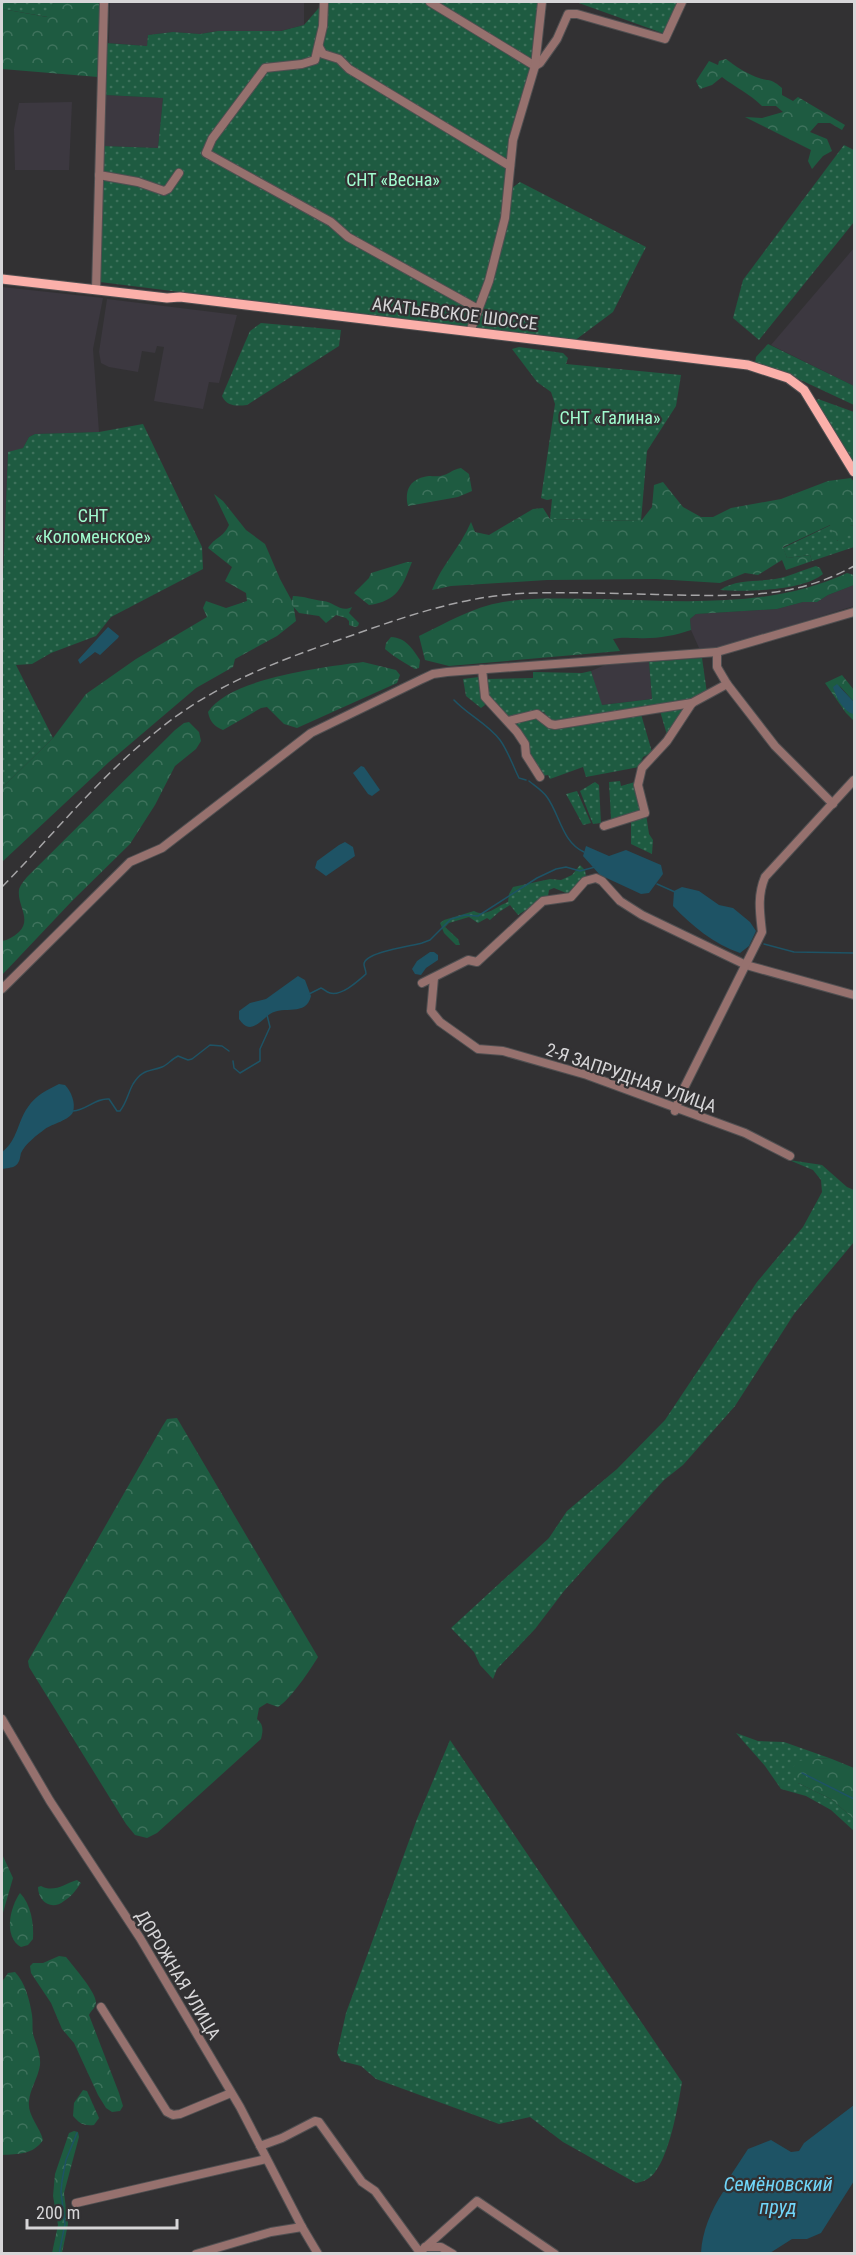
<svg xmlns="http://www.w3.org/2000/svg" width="856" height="2255" font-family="'Roboto Condensed',sans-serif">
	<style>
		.built { fill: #3c3840 }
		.grass { fill: url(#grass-dots) }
		.forest { fill: url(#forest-crowns) }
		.wetland { fill: url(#wetland-marsh) }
		.water { fill: #1e5365 }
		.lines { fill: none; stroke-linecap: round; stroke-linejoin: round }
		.stream { stroke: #1e5365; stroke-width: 1.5 }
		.minor-casing { stroke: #504f51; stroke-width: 10 }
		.major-casing { stroke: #504f51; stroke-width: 11 }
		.minor { stroke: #96716e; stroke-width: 8 }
		.major { stroke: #fbb0aa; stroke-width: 9 }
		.rail { stroke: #a6a5a7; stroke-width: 1.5; stroke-dasharray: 9 4.5; stroke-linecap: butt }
		.labels { text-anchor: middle; stroke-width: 4.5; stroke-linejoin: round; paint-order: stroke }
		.park-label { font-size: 18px; fill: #a0fbce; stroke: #323133 }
		.street-label { font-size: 18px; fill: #d7d6d8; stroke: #323133 }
		.water-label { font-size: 20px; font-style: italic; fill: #70d5f9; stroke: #323133 }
	</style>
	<defs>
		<pattern id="grass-dots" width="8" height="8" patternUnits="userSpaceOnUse" patternTransform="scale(1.5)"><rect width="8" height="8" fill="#1e5b41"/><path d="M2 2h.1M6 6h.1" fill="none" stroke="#3e725c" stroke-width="1.8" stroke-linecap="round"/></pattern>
		<pattern id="forest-crowns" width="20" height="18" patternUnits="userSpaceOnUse" patternTransform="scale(1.5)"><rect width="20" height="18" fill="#1e5b41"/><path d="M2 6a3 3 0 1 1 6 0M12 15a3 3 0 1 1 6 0" fill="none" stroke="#3e725c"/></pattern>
		<pattern id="wetland-marsh" width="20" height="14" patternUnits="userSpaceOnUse" patternTransform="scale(1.5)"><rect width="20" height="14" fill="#1e5b41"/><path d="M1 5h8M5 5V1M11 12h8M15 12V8" fill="none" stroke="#3e725c"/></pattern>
	</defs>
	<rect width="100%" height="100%" fill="#323133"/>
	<g class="built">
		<path d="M110,2H304V25L280,31H218L199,34L173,32L148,35L147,46L109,43Z"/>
		<path d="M105,95L163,98L158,148L103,146Z"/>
		<path d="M72,102L69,170H15L14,129L19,103Z"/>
		<path d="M854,248V386L771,345Z"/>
		<path d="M2,287L103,298L93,349L99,432L35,434L29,437L23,448L8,453L2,601Z"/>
		<path d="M107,299L237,315L219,383L209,382L203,409L154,401L164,347L157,346L155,353L142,351L138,372L109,367L101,363L99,352Z"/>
		<path d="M854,585V606L720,648H699L691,630L690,619L696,614L777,609L803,602H817L828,595Z"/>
		<path d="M624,662H649L652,699L601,705L591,671L605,665Z"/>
	</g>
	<g class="grass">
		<path d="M2,2H54L48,17L2,9Z"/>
		<path d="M324,2H542L535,66L513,140L508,191L520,182L646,247L613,312L574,341L100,282L103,146L158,148L163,98L105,95L106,43L147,46L148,35L173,32L200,34L218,31H281L304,25Z"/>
		<path d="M576,2H681L665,34Z"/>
		<path d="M844,145L854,150V222L759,340L733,318L743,280Z"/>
		<path d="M261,323L341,330L339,346L247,405C237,406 227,407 222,396L250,331Z"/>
		<path d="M768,344L854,386V405L792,376L755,363L756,357Z"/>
		<path d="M519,347L563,353L568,358L566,364L681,375L676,406L647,451L641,521L550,519L552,499L547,500L541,498L555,404L551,392L537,382L512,349Z"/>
		<path d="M818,399L854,412V465L816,401Z"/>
		<path d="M143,424L202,547L203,569L111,617L96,636L51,653L32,664L16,665L53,738L2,788V601L8,452L23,448L29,437L35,434L99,432Z"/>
		<path d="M831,525L837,541L850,526L854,525V547L812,561L810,555L787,558L783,548Z"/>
		<path d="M816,566L820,568L823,574C803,591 745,592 720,590C736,579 757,582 775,579C789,577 802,570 816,566Z"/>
		<path d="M702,658L707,693L690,700L550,722L544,712L507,719L488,698L487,679L533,678V672L582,673L591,671L602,705L652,699L649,662Z"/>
		<path d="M479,677L485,705L481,708L466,696L463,679Z"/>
		<path d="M682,708L683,713L667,735L660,711Z"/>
		<path d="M641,714L652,752L643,757L639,767L586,777L583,767L550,779L548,775L542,776C532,758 524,741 512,724L537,717L549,727L590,723Z"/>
		<path d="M620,781L621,786L635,782L642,811L614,820L611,819L609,782Z"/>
		<path d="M595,782L599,785L601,823L593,824L580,791Z"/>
		<path d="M577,791L591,823L583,825L566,794Z"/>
		<path d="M646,814L649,834L653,840L652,854L631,844V818Z"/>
		<path d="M580,865L585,870L586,877L571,895L554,888L549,890L548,896L518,915L510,905L499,912L490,920L487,918L478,923L469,917L449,923L445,927L458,939L460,945H456L444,933L440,923L444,920L474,911C487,918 496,906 508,902L509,894L513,887L550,879L561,880L572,875Z"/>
		<path d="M789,1160L822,1165L847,1187L854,1190V1242L794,1314L735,1406L683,1465L664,1480L564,1591L535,1629L497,1669L493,1679L480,1665L474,1652L451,1628L549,1538L567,1511L617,1469L665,1420L757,1282L803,1227L822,1192L821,1180L813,1170Z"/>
		<path d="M736,1733L758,1741L784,1742L832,1759L814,1758L798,1783L831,1799L854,1819V1831L831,1810L806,1796L781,1789L765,1766Z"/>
		<path d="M450,1740L682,2082C678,2106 670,2153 655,2172C650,2179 643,2182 636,2183L563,2142L530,2117L499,2124L376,2079L361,2066L341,2061L337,2053L346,2013L417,1819Z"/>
	</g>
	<g class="forest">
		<path d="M54,2H101L98,77L2,69V9L47,17Z"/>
		<path d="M726,59C735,66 744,72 756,77C769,82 770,77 782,88V95L793,101L798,97L845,125L842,130L830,123H818L810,132L827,139L832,151L823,156L812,169L808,161L811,150L745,117L762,118L783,112L776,106H762C750,94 735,87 722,77L712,85L700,89L696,81L709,61L718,65L719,61Z"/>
		<path d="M461,468L469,474L472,491L458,497L408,506C404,489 411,478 429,476C433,476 440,477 444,475C451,473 451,470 461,468Z"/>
		<path d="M851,478L854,482V525L850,526L852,534L836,541L830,525L783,547L787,558L810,555L812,561L786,570L782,560L758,575L745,573L720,583L656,579L547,580L451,586L432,590C442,564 460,548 471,522L475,532L489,535L533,509L543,508L550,519L641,521L652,507L654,485L663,482L683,507L701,517H713L731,508L781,499L828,481Z"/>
		<path d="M214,494L223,501L246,530L265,544L280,579L293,603L296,621L277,636L235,659L233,667L196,688L109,762L2,862V788L53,738L86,694L136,659L207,617L203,608L206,601L226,608L247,601L246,593L225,581L232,567L208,548C215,537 223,538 229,525Z"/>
		<path d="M407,562H412C402,587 398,601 369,605L354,593L369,578L371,573Z"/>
		<path d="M847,573L854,575V585L828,595L817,602H803L777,609L696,614L690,619L691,630C674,636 655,639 637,638C628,638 622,637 613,639L620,651L449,666L425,660L419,636C446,623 473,607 503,602C536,597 567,599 599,599C682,601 770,609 847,573Z"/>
		<path d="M391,637C406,638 412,648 420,660L419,668L415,669C405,663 394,657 385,649L386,643Z"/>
		<path d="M363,662L396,670L400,675L397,683L297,728L284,724L267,707L261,708L223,730C214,726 210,722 208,712C229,678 325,667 363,662Z"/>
		<path d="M842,675L854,690V702L839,685L854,713V721L846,713L825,683Z"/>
		<path d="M189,722L199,732L201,741L196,749L175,766L155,805L130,844L72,901L2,975V941C8,940 13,937 19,932C32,919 17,905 19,890C20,885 24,881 27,877L175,730L184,723Z"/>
		<path d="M177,1418L318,1657C311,1669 289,1701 278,1707L267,1703L259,1708L257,1719C264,1725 263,1731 261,1739L157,1833L147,1838L135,1835L126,1824L29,1667L28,1661L162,1427L167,1419Z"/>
		<path d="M814,1758L832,1759L854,1768V1819L831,1799L798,1783L791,1769L799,1761Z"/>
		<path d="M2,1854L13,1878L2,1916Z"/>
		<path d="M77,1880L81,1883C76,1890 71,1897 64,1901C52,1911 38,1902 38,1887L41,1886C54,1893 64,1884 77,1880Z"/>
		<path d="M20,1893C31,1904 34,1924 33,1939L28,1945L21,1947C3,1937 10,1907 20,1893Z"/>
		<path d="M59,1956L66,1957C74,1967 95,1991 96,2002C96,2008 91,2010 89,2015L119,2093L123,2106L120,2111L112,2112L106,2108L98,2095L74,2043L62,2029L51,2003L31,1973L30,1966L33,1963H43Z"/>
		<path d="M15,1972C25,1982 30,2001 32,2015C33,2021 32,2027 33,2034C36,2044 41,2055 40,2065C38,2078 30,2089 29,2101C27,2115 40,2127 43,2140C33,2155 18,2154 2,2155V1982L8,1973Z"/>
		<path d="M83,2090L87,2091L99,2118L94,2125C84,2126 80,2124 73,2116L74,2103Z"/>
		<path d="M74,2131L78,2132L79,2137L64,2193L68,2224L62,2253H52L58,2225L53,2196L55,2174L69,2133Z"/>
	</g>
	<path class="wetland" d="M293,596C304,596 313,600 323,601C334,602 341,613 352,607L349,613L359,623L358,626L355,627L349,625V621L346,618L336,615L326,623L319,616L299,613L291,604Z"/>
	<g class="water">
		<path d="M108,627L119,636L118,638L100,655L95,652L80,664L78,660Z"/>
		<path d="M837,684L854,702L853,714C843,711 836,697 833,687Z"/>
		<path d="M361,766L364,767L380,790L372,796L368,794L353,773Z"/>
		<path d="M345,842L353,847L355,856L326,876L315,868L317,861L339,845Z"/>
		<path d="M586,846L609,856L626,850L661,865L663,874L649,893L641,894L600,875L583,856Z"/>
		<path d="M682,887L699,891L719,905L733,908L750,922L756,931L749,946L740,953C714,944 692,926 673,906L674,891Z"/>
		<path d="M430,952H434L438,955V960L426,968L421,975L415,974L412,969L417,961Z"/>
		<path d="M298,976L305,980L311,996C306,1017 284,1005 270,1014C264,1018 258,1026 250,1027C245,1027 242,1023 239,1019V1011L250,1003L266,999Z"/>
		<path d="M59,1084L65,1085C71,1091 76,1103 73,1112C70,1120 52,1124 45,1129C37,1135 25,1144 21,1153C20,1157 20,1163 15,1166C12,1168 6,1168 2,1169V1152C18,1140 17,1122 28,1107C36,1095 47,1090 59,1084Z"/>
		<path d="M854,2105V2181L821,2233L807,2239H792L770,2253H701C702,2232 711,2210 723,2192L731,2189L733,2183L731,2175L748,2149L771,2140L791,2152L799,2151L804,2143Z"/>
	</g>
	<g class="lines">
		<g class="stream">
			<path d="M454,700C468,715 488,724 500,740C508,751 513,766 519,778L526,780"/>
			<path d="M529,781C535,786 543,791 547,797C560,815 562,842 584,852"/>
			<path d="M657,884L675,892"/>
			<path d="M764,944L794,952L854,953"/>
			<path d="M309,994L321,988C324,989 326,992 330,993C342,996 358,981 366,974C366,970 364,967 364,964C365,952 412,946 422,943L430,940L451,919L465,915L478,916L537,878L556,869L566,867L580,871L595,867"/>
			<path d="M233,1061L234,1068L240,1073L260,1061V1049L270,1027L267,1015"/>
			<path d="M73,1111C87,1110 95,1098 109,1099L117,1111H120C127,1102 128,1093 133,1084C142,1069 149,1072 162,1067C167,1065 172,1059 178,1056L188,1060L192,1059L210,1045L222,1046L229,1051"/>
			<path d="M802,1773L854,1799"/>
			<path d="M59,2254L65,2224L61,2192L62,2181L66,2160L77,2133"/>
		</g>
		<g class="minor-casing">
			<g id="minor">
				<path d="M324,2L323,26L315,60L302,64L265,68L212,139L206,153L331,222L348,237L478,309"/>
				<path d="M430,2L535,66"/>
				<path d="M319,47L323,54L339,59L349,69L510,166"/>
				<path d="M535,66L540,63L557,39L568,14H577L665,39L682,2"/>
				<path d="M99,175L138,182L164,191L168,189L179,173"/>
				<path d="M96,290L104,2"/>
				<path d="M471,329L489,281L505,218L513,140L535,66L542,2"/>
				<path d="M717,652V667L727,684L775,746L833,804"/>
				<path d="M482,669L485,697L517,732L525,744L526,755L540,777"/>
				<path d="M508,721L537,714L550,724L555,725L692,703"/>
				<path d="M604,826L645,813L638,785L642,768L667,741L692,703L727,684"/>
				<path d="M434,978L431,1011L440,1022L478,1049L503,1051L587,1075L745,1133L790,1156"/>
				<path d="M422,983L468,960L477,962L543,901L571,897L585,881L596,878L602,881L620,901L642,915L746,965L854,995"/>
				<path d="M2,989L130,862L162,848L311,733L420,680L433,674L447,672L717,652L854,612"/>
				<path d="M675,1111L680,1096L762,932C760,913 757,896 765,877L854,780"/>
				<path d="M2,1719L50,1801L140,1938L240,2107L302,2227L318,2254"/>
				<path d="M101,2007L167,2112L173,2115L180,2114L231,2093"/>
				<path d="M260,2146L282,2138L315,2121L319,2122L362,2182L375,2191L421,2254"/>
				<path d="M76,2203L266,2159"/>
				<path d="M425,2247H441L453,2254"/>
				<path d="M420,2252L477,2201L555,2254"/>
				<path d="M196,2254L271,2232L302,2227"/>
			</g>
		</g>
		<g class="major-casing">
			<path id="major" d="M2,279L167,298L180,297L748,365L788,378L804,390L854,472"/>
		</g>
		<use href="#minor" class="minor"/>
		<use href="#major" class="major"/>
		<path class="rail" d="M2,887C53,835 100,776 157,731C215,683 283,659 353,635C412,614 471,594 534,593C582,592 630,594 678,595C742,596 796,598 854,566"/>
	</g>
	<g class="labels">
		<g class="park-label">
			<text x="393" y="186">СНТ «Весна»</text>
			<text x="610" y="424">СНТ «Галина»</text>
			<text x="93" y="522">СНТ<tspan x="93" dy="21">«Коломенское»</tspan></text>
		</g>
		<g class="street-label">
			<text transform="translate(455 314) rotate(7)" y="6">АКАТЬЕВСКОЕ ШОССЕ</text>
			<text transform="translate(631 1078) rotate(19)" y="6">2-Я ЗАПРУДНАЯ УЛИЦА</text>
			<text transform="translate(178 1975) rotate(59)" y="6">ДОРОЖНАЯ УЛИЦА</text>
		</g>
		<g class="water-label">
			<text x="778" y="2191">Семёновский<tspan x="778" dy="23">пруд</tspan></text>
		</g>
	</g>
	<rect width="856" height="2255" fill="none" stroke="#d7d6d8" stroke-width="6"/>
	<path d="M27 2219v9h150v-9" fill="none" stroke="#d7d6d8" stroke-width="3"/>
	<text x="36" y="2219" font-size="18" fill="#d7d6d8" stroke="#323133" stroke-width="4.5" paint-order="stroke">200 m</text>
</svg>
